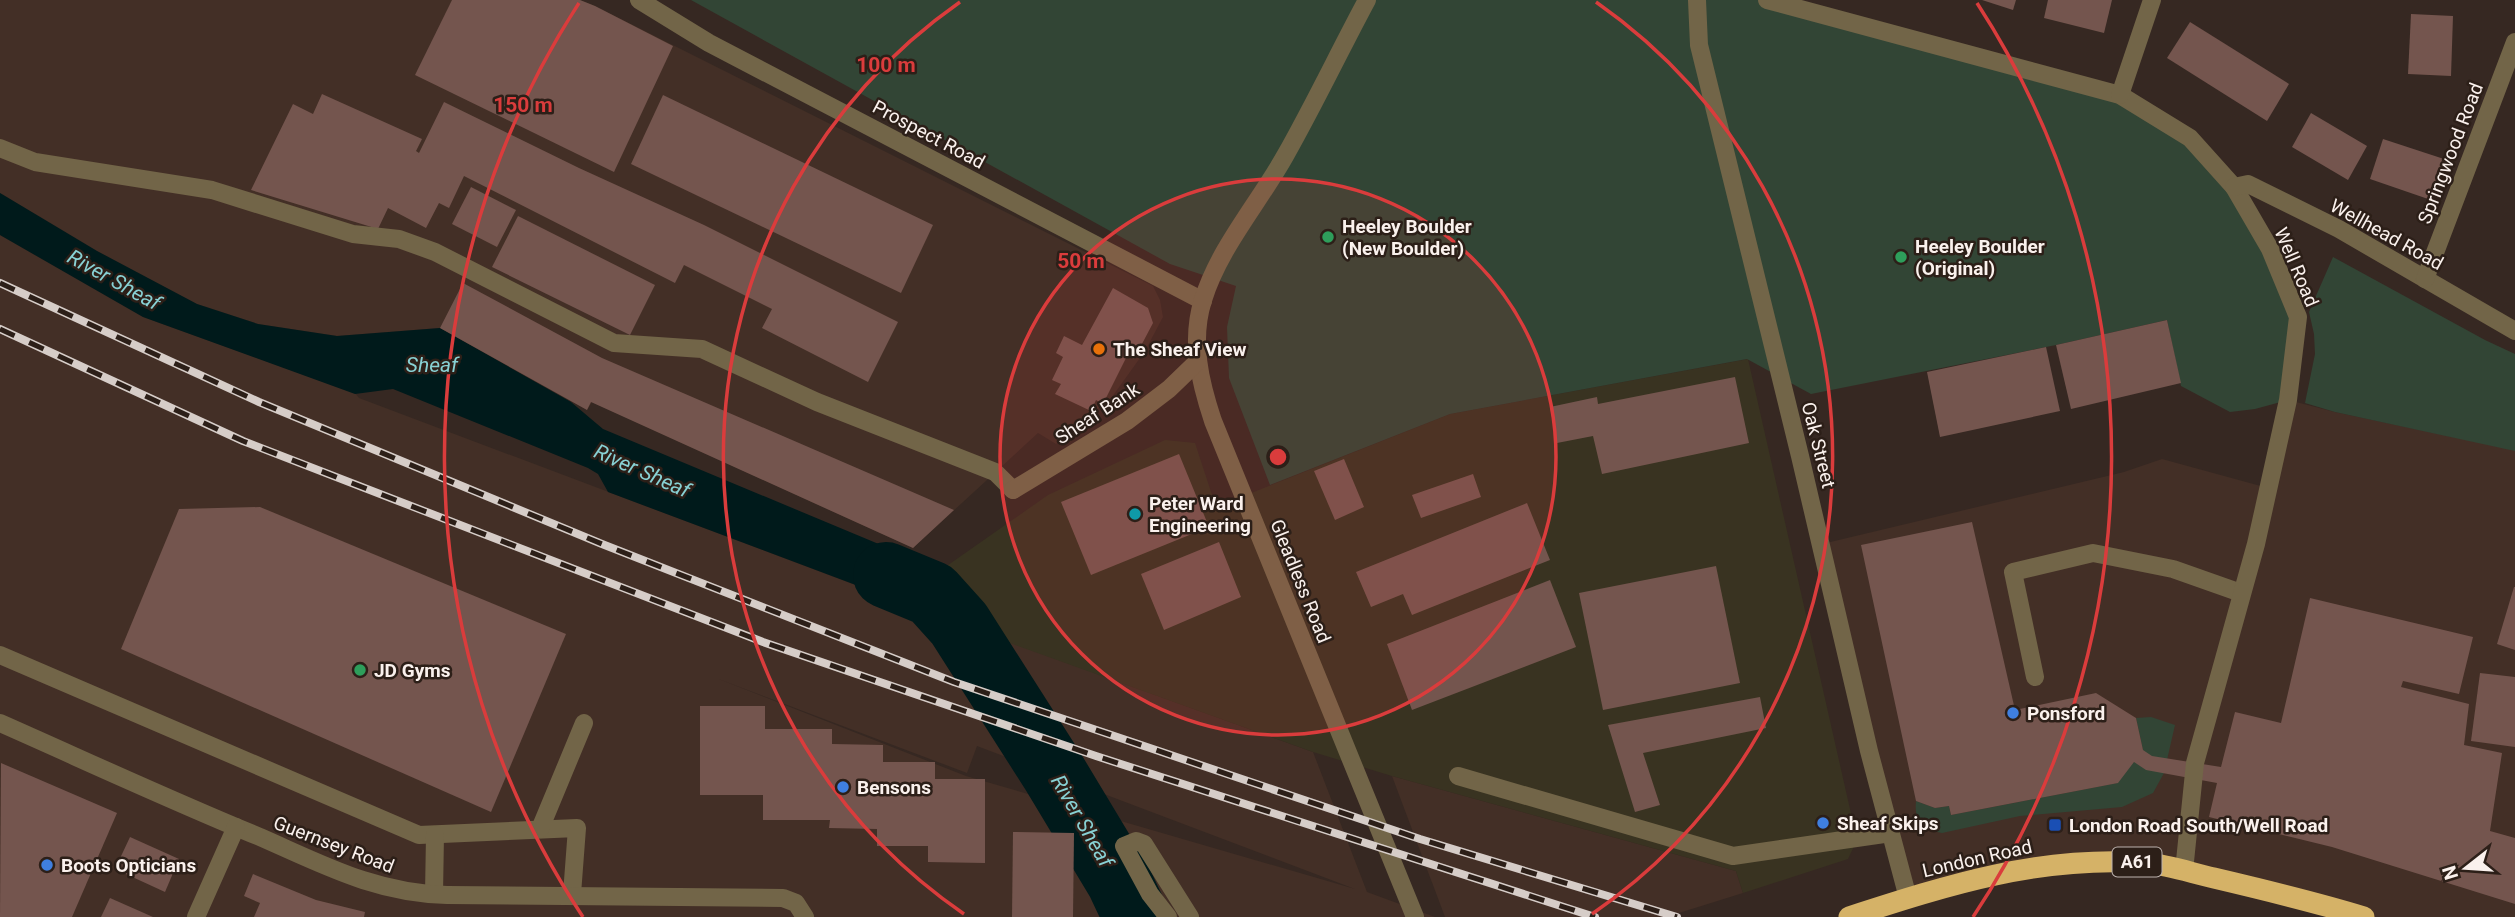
<svg xmlns="http://www.w3.org/2000/svg" width="2515" height="917" font-family="Roboto,sans-serif">
	<style>
		.built { fill: #432f26; fill-rule: evenodd }
		.industrial { fill: #393321 }
		.green { fill: #324535 }
		.water { fill: #001a1b }
		.lines { fill: none; stroke-linecap: round; stroke-linejoin: round }
		.river { stroke: #001a1b; stroke-width: 66 }
		.building { fill: #74554e }
		.lane { stroke: #726548; stroke-width: 18 }
		.street { stroke: #726548; stroke-width: 18 }
		.highway { stroke: #d5b267; stroke-width: 21 }
		.rail-casing { stroke: #d6cdc8; stroke-width: 8 }
		.rail { stroke: #2c1f18; stroke-width: 5; stroke-dasharray: 16; stroke-linecap: butt }
		.ring { fill: none; stroke: #da3c3c; stroke-width: 3.5 }
		.leisure-dot { fill: #2e9e5b; stroke: #2c1f18; stroke-width: 2.5 }
		.food-dot { fill: #e8710a; stroke: #2c1f18; stroke-width: 2.5 }
		.culture-dot { fill: #0f9aa8; stroke: #2c1f18; stroke-width: 2.5 }
		.shop-dot { fill: #3f7fe0; stroke: #2c1f18; stroke-width: 2.5 }
		.transit-dot { fill: #1a4fb4; stroke: #2c1f18; stroke-width: 2.5 }
		.labels { text-anchor: middle; stroke-width: 5; stroke-linejoin: round; paint-order: stroke }
		.shield { fill: #2c1f18; stroke: #bcb2ad; stroke-width: 2 }
		.shield-label { font-size: 18px; font-weight: bold; fill: #faf1ed }
		.street-label { font-size: 19px; fill: #faf1ed; stroke: #2c1f18 }
		.poi-label { font-size: 19px; font-weight: bold; fill: #faf1ed; stroke: #2c1f18; text-anchor: start }
		.water-label { font-size: 21px; font-style: italic; fill: #88d1d4; stroke: #2c1f18 }
		.centre { fill: #da3c3c; stroke: #2c1f18; stroke-width: 3.5 }
		.ring-label { font-size: 21px; text-anchor: middle; font-weight: bold; fill: #da3c3c; stroke: #2c1f18; stroke-width: 5; stroke-linejoin: round; paint-order: stroke }
	</style>
	<rect width="100%" height="100%" fill="#362822"/>
	<g class="built">
		<path d="M0,0H580L595,6L1153,286L1160,300L1163,317L1145,351L1112,397L1056,444L1038,433L913,548L592,402L587,410L440,328L337,336L258,324L197,304L97,251L0,193Z"/>
		<path d="M0,235L143,317L355,393L359,398L959,624L1313,752L1367,892L1435,917H0ZM716,678L967,773L977,746L1355,889L966,776Z"/>
		<path d="M2288,400L2335,412L2515,450V917H2364L2114,861L1908,898L1822,544L2124,472L2162,459L2268,488Z"/>
		<path d="M1392,776L1736,871L1743,893L1666,917H1445Z"/>
	</g>
	<path class="industrial" d="M1748,359L1857,840L1848,859L1743,893L1736,871L1392,776L1313,752L1010,643L941,570L1048,495L1165,440L1195,443L1216,507L1450,414Z"/>
	<g class="green">
		<path d="M691,0H1768L2122,92L2223,167L2298,317L2288,400L2255,409L2230,412L2181,386L2167,320L2056,345L1811,394L1747,359L1450,414L1270,485L1229,378L1227,327L1236,286L1170,264Z"/>
		<path d="M2333,257L2485,340L2515,354V451L2335,412L2305,403L2315,354L2314,334L2309,312Z"/>
		<path d="M2151,717L2175,725L2164,773L2153,793L2122,807L2020,816L1942,833C1922,830 1914,821 1916,801L1935,808L1949,806L1951,815L2117,783L2143,750L2136,718Z"/>
	</g>
	<g class="water">
		<path d="M0,193L97,251L197,304L258,324L337,336L440,328L571,402L603,429L941,570L1010,643L608,492L598,474L588,468L393,389L355,394L143,317L0,235Z"/>
		<path d="M1025,762L1078,782L1140,890L1160,917H1119L1115,899L1074,833Z"/>
	</g>
	<g class="lines">
		<path class="river" d="M886,575L932,594L959,624L1054,773L1119,881L1136,917"/>
	</g>
	<g class="building">
		<path d="M452,0H580L595,6L673,46L614,172L415,75Z"/>
		<path d="M1982,0H2016L2013,10Z"/>
		<path d="M2048,0H2112L2104,33L2044,18Z"/>
		<path d="M2411,14L2453,16L2451,76L2408,74Z"/>
		<path d="M2190,22L2289,84L2267,121L2167,58Z"/>
		<path d="M322,94L422,139L416,151L419,153L444,102L579,168L704,225L898,322L868,382L762,328L772,309L684,265L675,283L464,176L449,208L439,203L426,228L388,208L378,229L251,190L293,104L313,114Z"/>
		<path d="M663,95L933,225L901,293L631,164Z"/>
		<path d="M2311,113L2367,146L2348,180L2292,147Z"/>
		<path d="M2383,139L2444,159L2431,200L2370,179Z"/>
		<path d="M471,187L516,210L497,247L452,224Z"/>
		<path d="M518,216L655,285L630,335L492,267Z"/>
		<path d="M463,283L602,358L954,510L913,548L591,402L587,410L440,328Z"/>
		<path d="M1113,288L1148,308L1153,323L1134,359L1127,356L1103,404L1096,400L1091,411L1055,394L1061,384L1052,380L1063,357L1056,353L1064,336L1082,345Z"/>
		<path d="M2167,320L2181,383L2071,409L2056,345Z"/>
		<path d="M2046,347L2060,411L1940,437L1927,372Z"/>
		<path d="M1735,377L1749,443L1602,474L1593,436L1557,443L1550,407L1597,397L1598,404Z"/>
		<path d="M1179,454L1209,527L1091,575L1061,502Z"/>
		<path d="M1344,459L1364,507L1335,520L1314,471Z"/>
		<path d="M1473,474L1481,497L1421,518L1412,495Z"/>
		<path d="M1527,503L1550,560L1412,615L1403,594L1371,607L1356,572Z"/>
		<path d="M260,507L566,634L491,812L121,649L179,509Z"/>
		<path d="M1972,522L2015,710L2096,693L2136,718L2143,750L2152,756L2221,767L2235,712L2281,723L2310,598L2473,637L2459,694L2403,681L2401,687L2469,704L2464,745L2502,753L2490,831L2515,838V904L2332,847L2209,817L2217,783L2146,770L2134,762L2118,783L1951,815L1949,806L1935,808L1916,801L1861,545Z"/>
		<path d="M1219,542L1241,597L1164,630L1141,574Z"/>
		<path d="M1716,566L1740,683L1603,710L1579,593Z"/>
		<path d="M1550,580L1576,647L1412,710L1387,644Z"/>
		<path d="M2514,587H2515V650L2497,644Z"/>
		<path d="M2480,673L2515,677V747L2471,741Z"/>
		<path d="M1760,697L1766,728L1643,753L1660,805L1635,812L1608,725Z"/>
		<path d="M700,706H765V729H832V744L883,745V762H935V779H985V863L928,862V846H877V829L829,828L830,820H763V795H700Z"/>
		<path d="M1,763L117,813L72,917H0Z"/>
		<path d="M1013,832L1074,833L1073,917H1012Z"/>
		<path d="M130,837L179,859L165,892L115,869Z"/>
		<path d="M253,874L316,900L365,912L364,917H254L260,903L244,896Z"/>
		<path d="M110,898L153,917H101Z"/>
	</g>
	<g class="lines">
		<g class="lane">
			<path d="M0,148L35,162L212,190L353,234L399,239L435,252L614,343L702,349L817,402L995,472L1013,490"/>
			<path d="M0,655L419,835L577,828L572,894"/>
			<path d="M2035,677L2013,572L2093,553L2173,569L2241,593"/>
			<path d="M1458,776L1733,856L1891,833"/>
			<path d="M540,829L584,723"/>
			<path d="M434,894L435,835"/>
			<path d="M1168,917L1150,894L1124,846L1136,841L1144,844L1190,917"/>
		</g>
		<g class="street">
			<path d="M639,0L709,43L1203,301"/>
			<path d="M1367,0C1339,52 1314,105 1285,156C1258,204 1219,248 1203,300C1190,341 1200,382 1213,421L1415,917"/>
			<path d="M1697,0L1699,45L1800,456L1869,751L1908,898"/>
			<path d="M1767,0L2120,95L2190,138L2234,187L2270,249L2298,317L2288,400L2256,544L2195,763L2184,871"/>
			<path d="M2120,95L2152,0"/>
			<path d="M2234,187L2248,184L2339,229L2515,331"/>
			<path d="M2425,279L2515,42"/>
			<path d="M1013,490L1127,421L1169,389L1197,362"/>
			<path d="M0,723C86,761 172,801 260,837C324,865 375,893 447,895L783,898L796,903L805,917"/>
			<path d="M196,917L236,827"/>
		</g>
		<path class="highway" d="M1849,917C1948,885 2041,855 2147,863C2169,865 2192,873 2214,878C2265,890 2315,902 2364,917"/>
		<g class="rail-casing">
			<g id="rail">
				<path d="M0,283L259,402L602,544L954,682L1420,839L1677,917"/>
				<path d="M0,329L243,441L763,642L1096,756L1595,917"/>
			</g>
		</g>
		<use href="#rail" class="rail"/>
	</g>
	<circle cx="1278" cy="457" r="278" fill="#da3c3c" fill-opacity=".12"/>
	<g class="ring">
		<circle cx="1278" cy="457" r="278"/>
		<path d="M964 914A555 555 0 0 1 960 2M1596 2A555 555 0 0 1 1592 914"/>
		<path d="M583 917A833 833 0 0 1 579 3M1977 3A833 833 0 0 1 1973 917"/>
	</g>
	<g class="leisure-dot">
		<circle cx="1328" cy="237" r="7"/>
		<circle cx="1901" cy="257" r="7"/>
		<circle cx="360" cy="670" r="7"/>
	</g>
	<circle class="food-dot" cx="1099" cy="349" r="7"/>
	<circle class="culture-dot" cx="1135" cy="514" r="7"/>
	<g class="shop-dot">
		<circle cx="2013" cy="713" r="7"/>
		<circle cx="843" cy="787" r="7"/>
		<circle cx="1823" cy="823" r="7"/>
		<circle cx="47" cy="865" r="7"/>
	</g>
	<rect class="transit-dot" x="2048" y="818" width="14" height="14" rx="3.5"/>
	<g class="labels">
		<rect class="shield" x="2112.5" y="847.5" width="49" height="29" rx="5"/>
		<g class="shield-label">
			<text x="2137" y="868">A61</text>
		</g>
		<g class="street-label">
			<text transform="translate(929 134) rotate(28)" y="7">Prospect Road</text>
			<text transform="translate(2450 153) rotate(-69)" y="7">Springwood Road</text>
			<text transform="translate(2387 234) rotate(29)" y="7">Wellhead Road</text>
			<text transform="translate(2297 267) rotate(67)" y="7">Well Road</text>
			<text transform="translate(1097 413) rotate(-33)" y="7">Sheaf Bank</text>
			<text transform="translate(1819 445) rotate(76)" y="7">Oak Street</text>
			<text transform="translate(1301 581) rotate(68)" y="7">Gleadless Road</text>
			<text transform="translate(334 844) rotate(21)" y="7">Guernsey Road</text>
			<text transform="translate(1977 858) rotate(-13)" y="7">London Road</text>
		</g>
		<g class="poi-label">
			<text x="1342" y="233">Heeley Boulder<tspan x="1342" dy="22">(New Boulder)</tspan></text>
			<text x="1915" y="253">Heeley Boulder<tspan x="1915" dy="22">(Original)</tspan></text>
			<text x="1113" y="356">The Sheaf View</text>
			<text x="1149" y="510">Peter Ward<tspan x="1149" dy="22">Engineering</tspan></text>
			<text x="374" y="677">JD Gyms</text>
			<text x="2027" y="720">Ponsford</text>
			<text x="857" y="794">Bensons</text>
			<text x="1837" y="830">Sheaf Skips</text>
			<text x="2069" y="832">London Road South/Well Road</text>
			<text x="61" y="872">Boots Opticians</text>
		</g>
		<g class="water-label">
			<text transform="translate(114 280) rotate(29)" y="7">River Sheaf</text>
			<text x="432" y="372">Sheaf</text>
			<text transform="translate(642 471) rotate(24)" y="7">River Sheaf</text>
			<text transform="translate(1082 821) rotate(60)" y="7">River Sheaf</text>
		</g>
	</g>
	<circle cx="1278" cy="457" r="10" class="centre"/>
	<g class="ring-label">
		<text x="886" y="72">100 m</text>
		<text x="523" y="112">150 m</text>
		<text x="1081" y="268">50 m</text>
	</g>
	<g transform="translate(2466 868) rotate(253)" stroke="#2c1f18" stroke-width="5" paint-order="stroke">
	<path d="M0-5L12 26L0 18L-12 26Z" fill="#faf1ed"/>
	<text y="-10" font-size="19" font-weight="bold" text-anchor="middle" fill="#faf1ed">N</text>
	</g>
</svg>
